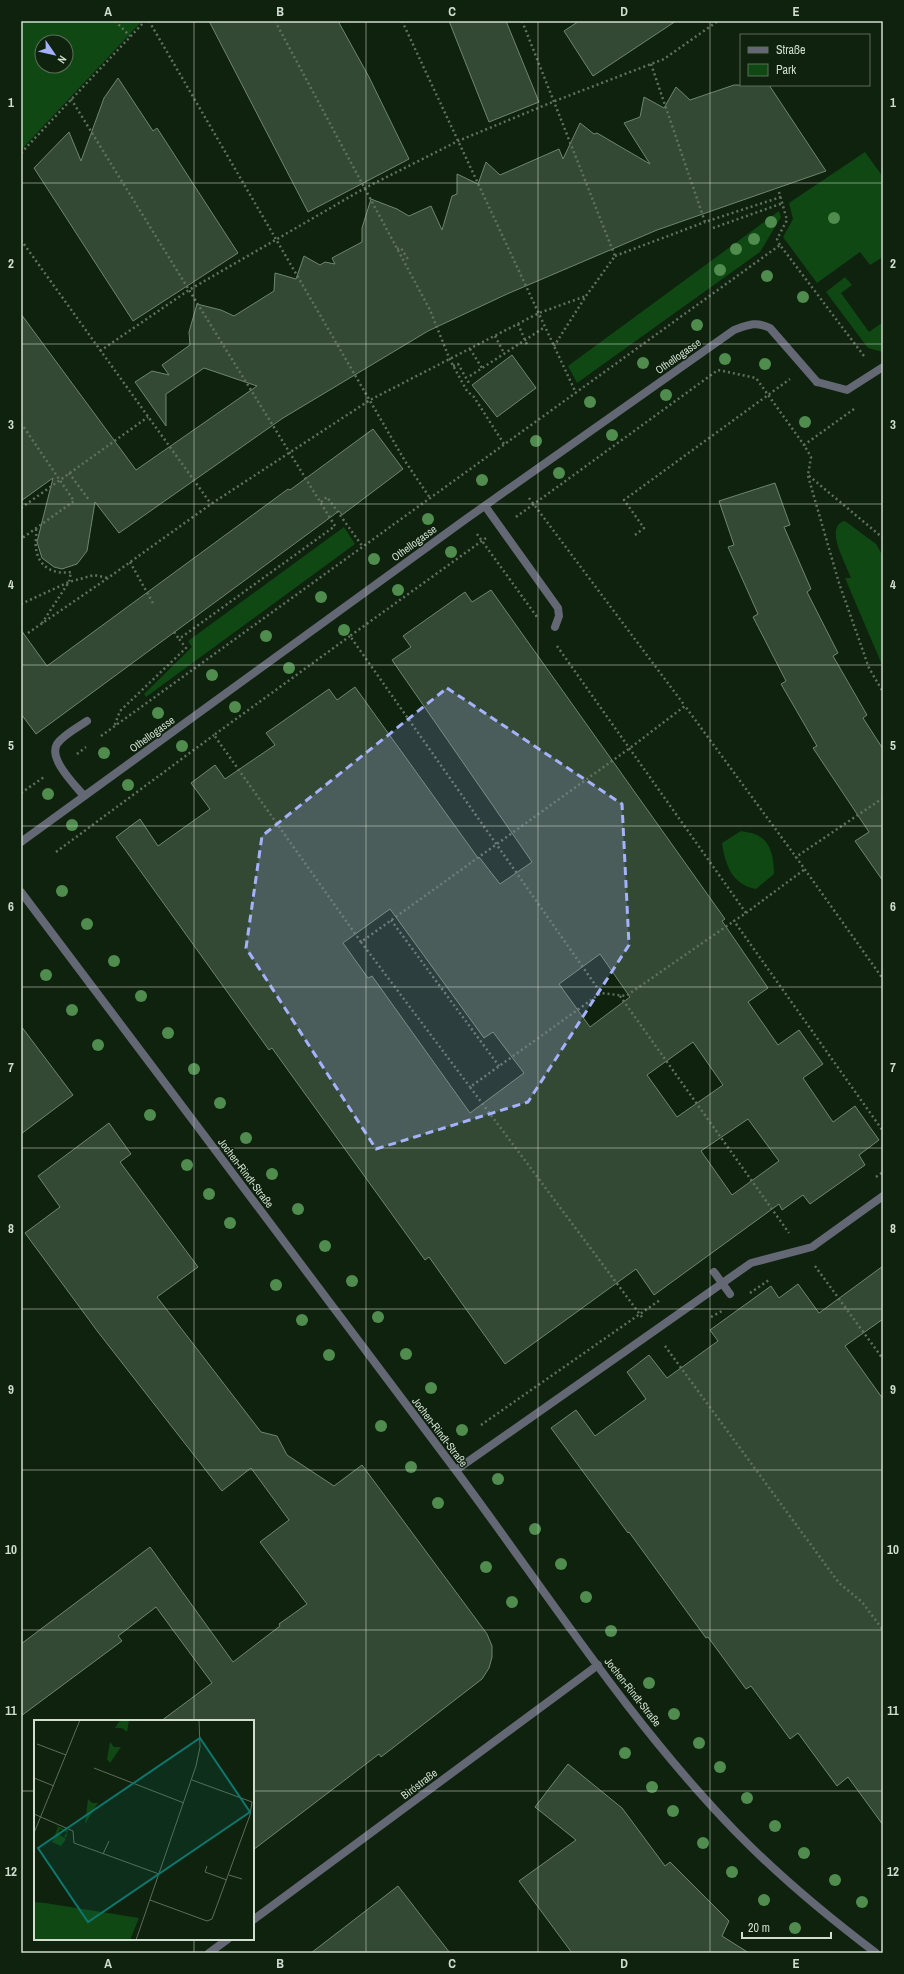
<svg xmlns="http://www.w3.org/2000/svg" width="904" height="1974" font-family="'Archivo Narrow',sans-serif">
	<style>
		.green { fill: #0f4812; fill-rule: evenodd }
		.building { fill: #344933; stroke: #6f866d; fill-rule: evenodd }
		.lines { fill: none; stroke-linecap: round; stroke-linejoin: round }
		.path { stroke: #607160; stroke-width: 2.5; stroke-dasharray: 2 3; stroke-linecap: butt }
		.service { stroke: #646774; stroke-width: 8 }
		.minor { stroke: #646774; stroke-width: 8 }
		.tree { fill: #4f8c4e }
		.marked { fill: #a5b1fc; fill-opacity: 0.2; stroke: #a5b1fc; stroke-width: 3; stroke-dasharray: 8 5; stroke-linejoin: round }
		.grid { fill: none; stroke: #d0ddcf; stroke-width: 1; stroke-opacity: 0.55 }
		.labels { text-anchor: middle; stroke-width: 3; stroke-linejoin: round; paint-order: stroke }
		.street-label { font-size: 11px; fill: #d0ddcf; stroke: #0e220e }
		.inset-road { fill: none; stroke: #5c6d5b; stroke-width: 1 }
		.view { fill: #0f766e; fill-opacity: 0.15; stroke: #0f766e; stroke-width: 2 }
		.inset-edge { fill: none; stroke: #d0ddcf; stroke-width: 2 }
		.neatline { fill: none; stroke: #d0ddcf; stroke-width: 1.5 }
		.grid-label { font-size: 13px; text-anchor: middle; font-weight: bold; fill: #d0ddcf }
	</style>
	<rect width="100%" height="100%" fill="#0e220e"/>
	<g class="green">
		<path d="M21,21H142L21,150ZM42,42H66V66H42Z"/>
		<path d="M865,152L883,177V257L870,265L860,252L817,283L783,237L793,219L789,203Z"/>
		<path d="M779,211L781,217L760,252L577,383L568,366Z"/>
		<path d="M845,277L852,285L841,293L869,332L883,322V352L868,348L826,292Z"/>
		<path d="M845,521L876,544L883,556V667L845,578H851C847,565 823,526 845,521Z"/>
		<path d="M344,527L355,544L146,697L144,694L192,647L188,641Z"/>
		<path d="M741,831C746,832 754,833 759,836C772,843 774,861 774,874L756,889C732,885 725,864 722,843Z"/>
	</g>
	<g class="building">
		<path d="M209,21H338L369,77L409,159L308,212Z"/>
		<path d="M449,21H506L539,102L489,122Z"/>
		<path d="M579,21H676L593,76L564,31Z"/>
		<path d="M118,78L153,131L157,128L238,253L133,321L34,168L69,132L81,161L104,98Z"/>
		<path d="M734,85H769L826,171L657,230L507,294L428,331L283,418L119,533L95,502L87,551L77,564L62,569L54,567L42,558L37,542L53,478L21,501V314L136,470L257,386L204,368L166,394V426L135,382L152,371L169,375L162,365L190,345L189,332L197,304L221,310L234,316L274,291L275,273L296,279L304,256L320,265L325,262L335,264L332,258L362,242V228L371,199L397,209L409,216L431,206L442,230L452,196L457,194V174L478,184L486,162L500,175L559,149L563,159L580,123L594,134L597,133L650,164L624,123L640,117L644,97L664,108L676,87L690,100Z"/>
		<path d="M512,355L536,388L497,417L472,385Z"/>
		<path d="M373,429L403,469L342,515L339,511L36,734L21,714V630L47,666L288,489L290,490Z"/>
		<path d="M775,483L790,525L784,527L811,589L807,592L838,653L833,656L867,715L863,718L883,749V881L855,841L869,832L813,748L817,746L781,684L786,681L753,617L758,614L728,547L734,545L719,501Z"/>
		<path d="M491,590L725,919L722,921L768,988L748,1002L778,1045L799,1030L823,1064L803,1078L833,1122L855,1106L879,1140L859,1155L865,1165L810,1204L803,1195L782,1210L779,1204L654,1295L636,1269L505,1364L429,1257L425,1260L272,1048L269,1050L116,837L140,819L158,846L210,809L191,783L215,765L225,779L275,745L266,733L329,689L337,700L355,687L478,858L479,857L500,884L532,862L392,660L411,647L403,636L465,592L472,602ZM390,909L484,1038L493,1032L524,1073L470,1113L372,976L368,978L343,943ZM600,954L630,997L590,1027L559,984ZM693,1042L723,1085L677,1117L647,1075ZM748,1119L779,1161L732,1195L701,1151Z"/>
		<path d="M21,1026L73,1095L21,1134Z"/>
		<path d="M109,1123L131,1154L120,1162L198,1267L157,1297L261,1432L277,1436L287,1455L334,1486L362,1465L487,1634L492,1646V1657L489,1668L482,1679L381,1757L379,1754L253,1850V1721H161L212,1683L156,1607L118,1636L122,1641L21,1716V1644L150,1547L233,1662L280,1626L279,1624L307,1604L260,1542L289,1520L251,1468L222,1491L98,1332L25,1233L60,1207L38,1176Z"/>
		<path d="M883,1266V1319L845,1346L883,1399V1825L848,1777L837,1786L798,1733L790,1739L751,1686L746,1689L708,1637L706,1638L629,1532L628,1533L551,1428L576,1410L595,1436L646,1399L627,1372L649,1355L667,1378L718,1341L710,1330L771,1286L779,1298L798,1284L819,1313Z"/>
		<path d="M568,1764L622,1808L665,1866L670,1862L729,1921L722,1936L749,1953H572L519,1881L576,1840L535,1807Z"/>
		<path d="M398,1886L450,1953H311Z"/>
	</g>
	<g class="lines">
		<g class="path">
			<path d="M115,21L130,36"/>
			<path d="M149,21L405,461L430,498"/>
			<path d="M275,21L430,310L450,360L467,391L474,397L504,444"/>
			<path d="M402,21L576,393"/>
			<path d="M522,21L615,256L586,296L554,346"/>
			<path d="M651,64L705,222L781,197"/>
			<path d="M71,99L335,526L179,639L186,648L120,711L114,727"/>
			<path d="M21,153L145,21"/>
			<path d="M779,192L787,220L777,239L780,245"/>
			<path d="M713,228L783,203"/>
			<path d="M21,240L211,504"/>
			<path d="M397,249L401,248L409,261"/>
			<path d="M615,256L705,222"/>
			<path d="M518,324L528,347"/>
			<path d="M495,336L504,353"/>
			<path d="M470,349L482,368"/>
			<path d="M100,351L189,290L365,188L458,141L555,101L664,59L718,21"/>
			<path d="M453,366L458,364L469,383"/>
			<path d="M470,376L545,327"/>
			<path d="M854,409L804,445L811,457L808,475L883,538"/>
			<path d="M21,423L74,501L21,539"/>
			<path d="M69,473L89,500"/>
			<path d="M808,476L839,583L869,668L883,692"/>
			<path d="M529,498L685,706"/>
			<path d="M321,502L327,497L363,547"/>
			<path d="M21,508L148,417"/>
			<path d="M516,517L718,370L756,378L804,445"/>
			<path d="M36,529C37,535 35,542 36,548C38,567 54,575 71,572L69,582L42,623"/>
			<path d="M477,534L537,617"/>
			<path d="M635,535L644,528L624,500L790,379"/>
			<path d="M486,538L350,636L601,993"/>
			<path d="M130,562L154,605"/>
			<path d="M21,604L69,582L94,575L108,578"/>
			<path d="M174,632L179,639"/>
			<path d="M28,633L108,578L211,504L370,400L539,313L586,296"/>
			<path d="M350,636L214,735L361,942L630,748L685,706L796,857"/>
			<path d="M557,646L746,913L734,921L883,1131"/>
			<path d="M101,736L780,245L864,356"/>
			<path d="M77,754L86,747"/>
			<path d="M21,793L44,777"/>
			<path d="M883,798L796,857L883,979"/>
			<path d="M56,852L214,735"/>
			<path d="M746,913L805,869"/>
			<path d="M391,920L499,1066"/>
			<path d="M361,942L470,1087"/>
			<path d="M620,996L789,1233"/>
			<path d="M876,1177L883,1172"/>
			<path d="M815,1266L883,1359"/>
			<path d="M750,1293L769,1280"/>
			<path d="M642,1317L470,1087L601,993L626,996L734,921"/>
			<path d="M711,1317L722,1311"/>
			<path d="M665,1346L839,1583L862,1602L883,1630"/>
			<path d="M481,1425L660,1300"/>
		</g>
		<g class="service">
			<path d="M817,382L847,390L883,367"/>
			<path d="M485,506L558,608L559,616L555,627"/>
			<path d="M84,796C75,785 48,759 57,744C63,735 78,727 87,721"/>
			<path d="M714,1272L730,1294"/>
			<path d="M456,1470L751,1263L812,1247L883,1196"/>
		</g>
		<g class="minor">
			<path d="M21,842L466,519L734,330C748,325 756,321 770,328L817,382"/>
			<path d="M21,892C165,1084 311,1276 454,1468C546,1591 629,1722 736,1832C779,1876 827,1916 876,1953"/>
			<path d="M253,1920L598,1665"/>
			<path d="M209,1953L228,1939"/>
		</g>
	</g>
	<g class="tree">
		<circle cx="834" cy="218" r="6"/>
		<circle cx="771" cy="222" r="6"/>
		<circle cx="754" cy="239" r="6"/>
		<circle cx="736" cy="249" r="6"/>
		<circle cx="720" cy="270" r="6"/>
		<circle cx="767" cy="276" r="6"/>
		<circle cx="803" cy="297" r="6"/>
		<circle cx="697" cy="325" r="6"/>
		<circle cx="725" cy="359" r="6"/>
		<circle cx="643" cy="363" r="6"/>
		<circle cx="765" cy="364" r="6"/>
		<circle cx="666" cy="395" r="6"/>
		<circle cx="590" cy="402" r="6"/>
		<circle cx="805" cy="422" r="6"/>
		<circle cx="612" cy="435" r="6"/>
		<circle cx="536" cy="441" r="6"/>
		<circle cx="559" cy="473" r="6"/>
		<circle cx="482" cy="480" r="6"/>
		<circle cx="428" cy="519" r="6"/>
		<circle cx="451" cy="552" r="6"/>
		<circle cx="374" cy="559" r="6"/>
		<circle cx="398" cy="590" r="6"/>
		<circle cx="321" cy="597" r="6"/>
		<circle cx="344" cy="630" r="6"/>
		<circle cx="266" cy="636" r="6"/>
		<circle cx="289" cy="668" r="6"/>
		<circle cx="212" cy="675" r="6"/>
		<circle cx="235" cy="707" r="6"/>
		<circle cx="158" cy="713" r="6"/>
		<circle cx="182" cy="746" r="6"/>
		<circle cx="104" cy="753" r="6"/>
		<circle cx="128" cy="785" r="6"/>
		<circle cx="48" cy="794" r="6"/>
		<circle cx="72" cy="825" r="6"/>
		<circle cx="62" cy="891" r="6"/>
		<circle cx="87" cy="924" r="6"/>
		<circle cx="114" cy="961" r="6"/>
		<circle cx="46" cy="975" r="6"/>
		<circle cx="141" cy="996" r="6"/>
		<circle cx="72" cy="1010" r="6"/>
		<circle cx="168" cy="1033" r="6"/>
		<circle cx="98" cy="1045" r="6"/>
		<circle cx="194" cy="1069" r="6"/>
		<circle cx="220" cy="1103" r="6"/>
		<circle cx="150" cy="1115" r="6"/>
		<circle cx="246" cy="1138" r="6"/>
		<circle cx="187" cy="1165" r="6"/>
		<circle cx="272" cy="1174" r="6"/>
		<circle cx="209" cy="1194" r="6"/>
		<circle cx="298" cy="1209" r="6"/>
		<circle cx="230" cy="1223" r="6"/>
		<circle cx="325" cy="1246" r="6"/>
		<circle cx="352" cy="1281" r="6"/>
		<circle cx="276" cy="1285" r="6"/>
		<circle cx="378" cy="1317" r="6"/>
		<circle cx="302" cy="1320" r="6"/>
		<circle cx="406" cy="1354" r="6"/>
		<circle cx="329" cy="1355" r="6"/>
		<circle cx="431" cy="1388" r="6"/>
		<circle cx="381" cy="1426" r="6"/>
		<circle cx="462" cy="1430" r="6"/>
		<circle cx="411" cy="1467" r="6"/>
		<circle cx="498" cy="1479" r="6"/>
		<circle cx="438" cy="1503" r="6"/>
		<circle cx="535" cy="1529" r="6"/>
		<circle cx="561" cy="1564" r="6"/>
		<circle cx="486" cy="1567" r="6"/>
		<circle cx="586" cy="1597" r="6"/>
		<circle cx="512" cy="1602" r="6"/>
		<circle cx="611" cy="1631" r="6"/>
		<circle cx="649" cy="1683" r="6"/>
		<circle cx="674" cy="1714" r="6"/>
		<circle cx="699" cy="1743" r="6"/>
		<circle cx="625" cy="1753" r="6"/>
		<circle cx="720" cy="1767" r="6"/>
		<circle cx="652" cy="1787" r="6"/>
		<circle cx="747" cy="1798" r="6"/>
		<circle cx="673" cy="1811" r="6"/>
		<circle cx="775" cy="1826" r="6"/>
		<circle cx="703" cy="1843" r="6"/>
		<circle cx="804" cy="1853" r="6"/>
		<circle cx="732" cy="1872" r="6"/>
		<circle cx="835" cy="1880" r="6"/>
		<circle cx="764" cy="1900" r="6"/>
		<circle cx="862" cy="1902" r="6"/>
		<circle cx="795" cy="1928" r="6"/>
	</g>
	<path class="marked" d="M447,688L622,804L629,945L528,1102L376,1149L246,948L262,836Z"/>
	<path class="grid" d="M194,21V1721M366,21V1953M538,21V1953M710,21V1953M21,183H883M21,344H883M21,504H883M21,665H883M21,826H883M21,987H883M21,1148H883M21,1309H883M21,1470H883M21,1630H883M21,1791H35M253,1791H883M194,1939V1953"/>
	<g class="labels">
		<g class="street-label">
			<text transform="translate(678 356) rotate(-35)" y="4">Othellogasse</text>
			<text transform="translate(414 543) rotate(-36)" y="4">Othellogasse</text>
			<text transform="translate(152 734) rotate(-36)" y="4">Othellogasse</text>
			<text transform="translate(246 1173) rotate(53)" y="4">Jochen-Rindt-Straße</text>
			<text transform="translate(440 1432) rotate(53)" y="4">Jochen-Rindt-Straße</text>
			<text transform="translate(633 1692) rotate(52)" y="4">Jochen-Rindt-Straße</text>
			<text transform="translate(419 1784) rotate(-37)" y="4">Biróstraße</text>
		</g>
	</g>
	<g transform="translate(34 1720)">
		<rect width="220" height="220" fill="#0e220e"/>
		<path d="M86,0H95L93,12L88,8H81ZM76,22L80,27H87L76,43L73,39ZM54,79L58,83H64L51,104ZM19,104L34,111L32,118L30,117L33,112L26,109L24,114L32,119L27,126L18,122L24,107ZM0,182L11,183L105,198L96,220H0Z" fill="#0f4812"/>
		<path class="inset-road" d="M3,24L32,35M60,48L150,83M0,58L20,66M0,94L39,111L40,123L125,154M0,113L46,0M69,134L75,121M173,146L171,152L193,160M195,155L208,159M116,180L173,201L178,199L216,95L218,82L158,60M102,220L162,46L166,27L165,0"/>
		<path class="view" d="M166,18L216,92L54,202L4,128Z"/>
		<rect width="220" height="220" class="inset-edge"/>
	</g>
	<rect width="904" height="1974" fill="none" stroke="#0e220e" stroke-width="44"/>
	<rect x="740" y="34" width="130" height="52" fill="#0e220e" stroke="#5c6d5b"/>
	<rect x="748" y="47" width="20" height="6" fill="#646774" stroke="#5c6d5b"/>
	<text x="776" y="54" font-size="12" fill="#d0ddcf">Straße</text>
	<rect x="748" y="64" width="20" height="12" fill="#0f4812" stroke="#5c6d5b"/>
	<text x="776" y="74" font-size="12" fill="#d0ddcf">Park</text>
	<g transform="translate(54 54) rotate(124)"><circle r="19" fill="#0e220e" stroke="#5c6d5b"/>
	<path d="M0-3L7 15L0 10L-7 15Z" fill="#a5b1fc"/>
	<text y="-6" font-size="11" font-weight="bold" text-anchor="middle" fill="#d0ddcf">N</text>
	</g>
	<path d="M742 1932v6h89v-6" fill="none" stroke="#d0ddcf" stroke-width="2"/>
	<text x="748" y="1932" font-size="12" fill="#d0ddcf" stroke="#0e220e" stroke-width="3" paint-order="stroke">20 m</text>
	<rect x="22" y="22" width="860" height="1930" class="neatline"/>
	<g class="grid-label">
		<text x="108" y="16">A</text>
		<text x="280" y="16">B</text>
		<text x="452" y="16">C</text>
		<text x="624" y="16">D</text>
		<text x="796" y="16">E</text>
		<text x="11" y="107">1</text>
		<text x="893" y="107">1</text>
		<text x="11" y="268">2</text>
		<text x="893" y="268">2</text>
		<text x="11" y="429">3</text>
		<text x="893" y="429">3</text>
		<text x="11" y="589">4</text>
		<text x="893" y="589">4</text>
		<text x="11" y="750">5</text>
		<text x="893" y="750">5</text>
		<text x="11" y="911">6</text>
		<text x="893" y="911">6</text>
		<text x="11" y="1072">7</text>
		<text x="893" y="1072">7</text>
		<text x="11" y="1233">8</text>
		<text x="893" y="1233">8</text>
		<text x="11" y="1394">9</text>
		<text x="893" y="1394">9</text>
		<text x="11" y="1554">10</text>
		<text x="893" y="1554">10</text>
		<text x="11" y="1715">11</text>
		<text x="893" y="1715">11</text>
		<text x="11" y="1876">12</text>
		<text x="893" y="1876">12</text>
		<text x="108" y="1968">A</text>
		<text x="280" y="1968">B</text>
		<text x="452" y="1968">C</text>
		<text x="624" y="1968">D</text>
		<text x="796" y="1968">E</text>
	</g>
</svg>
